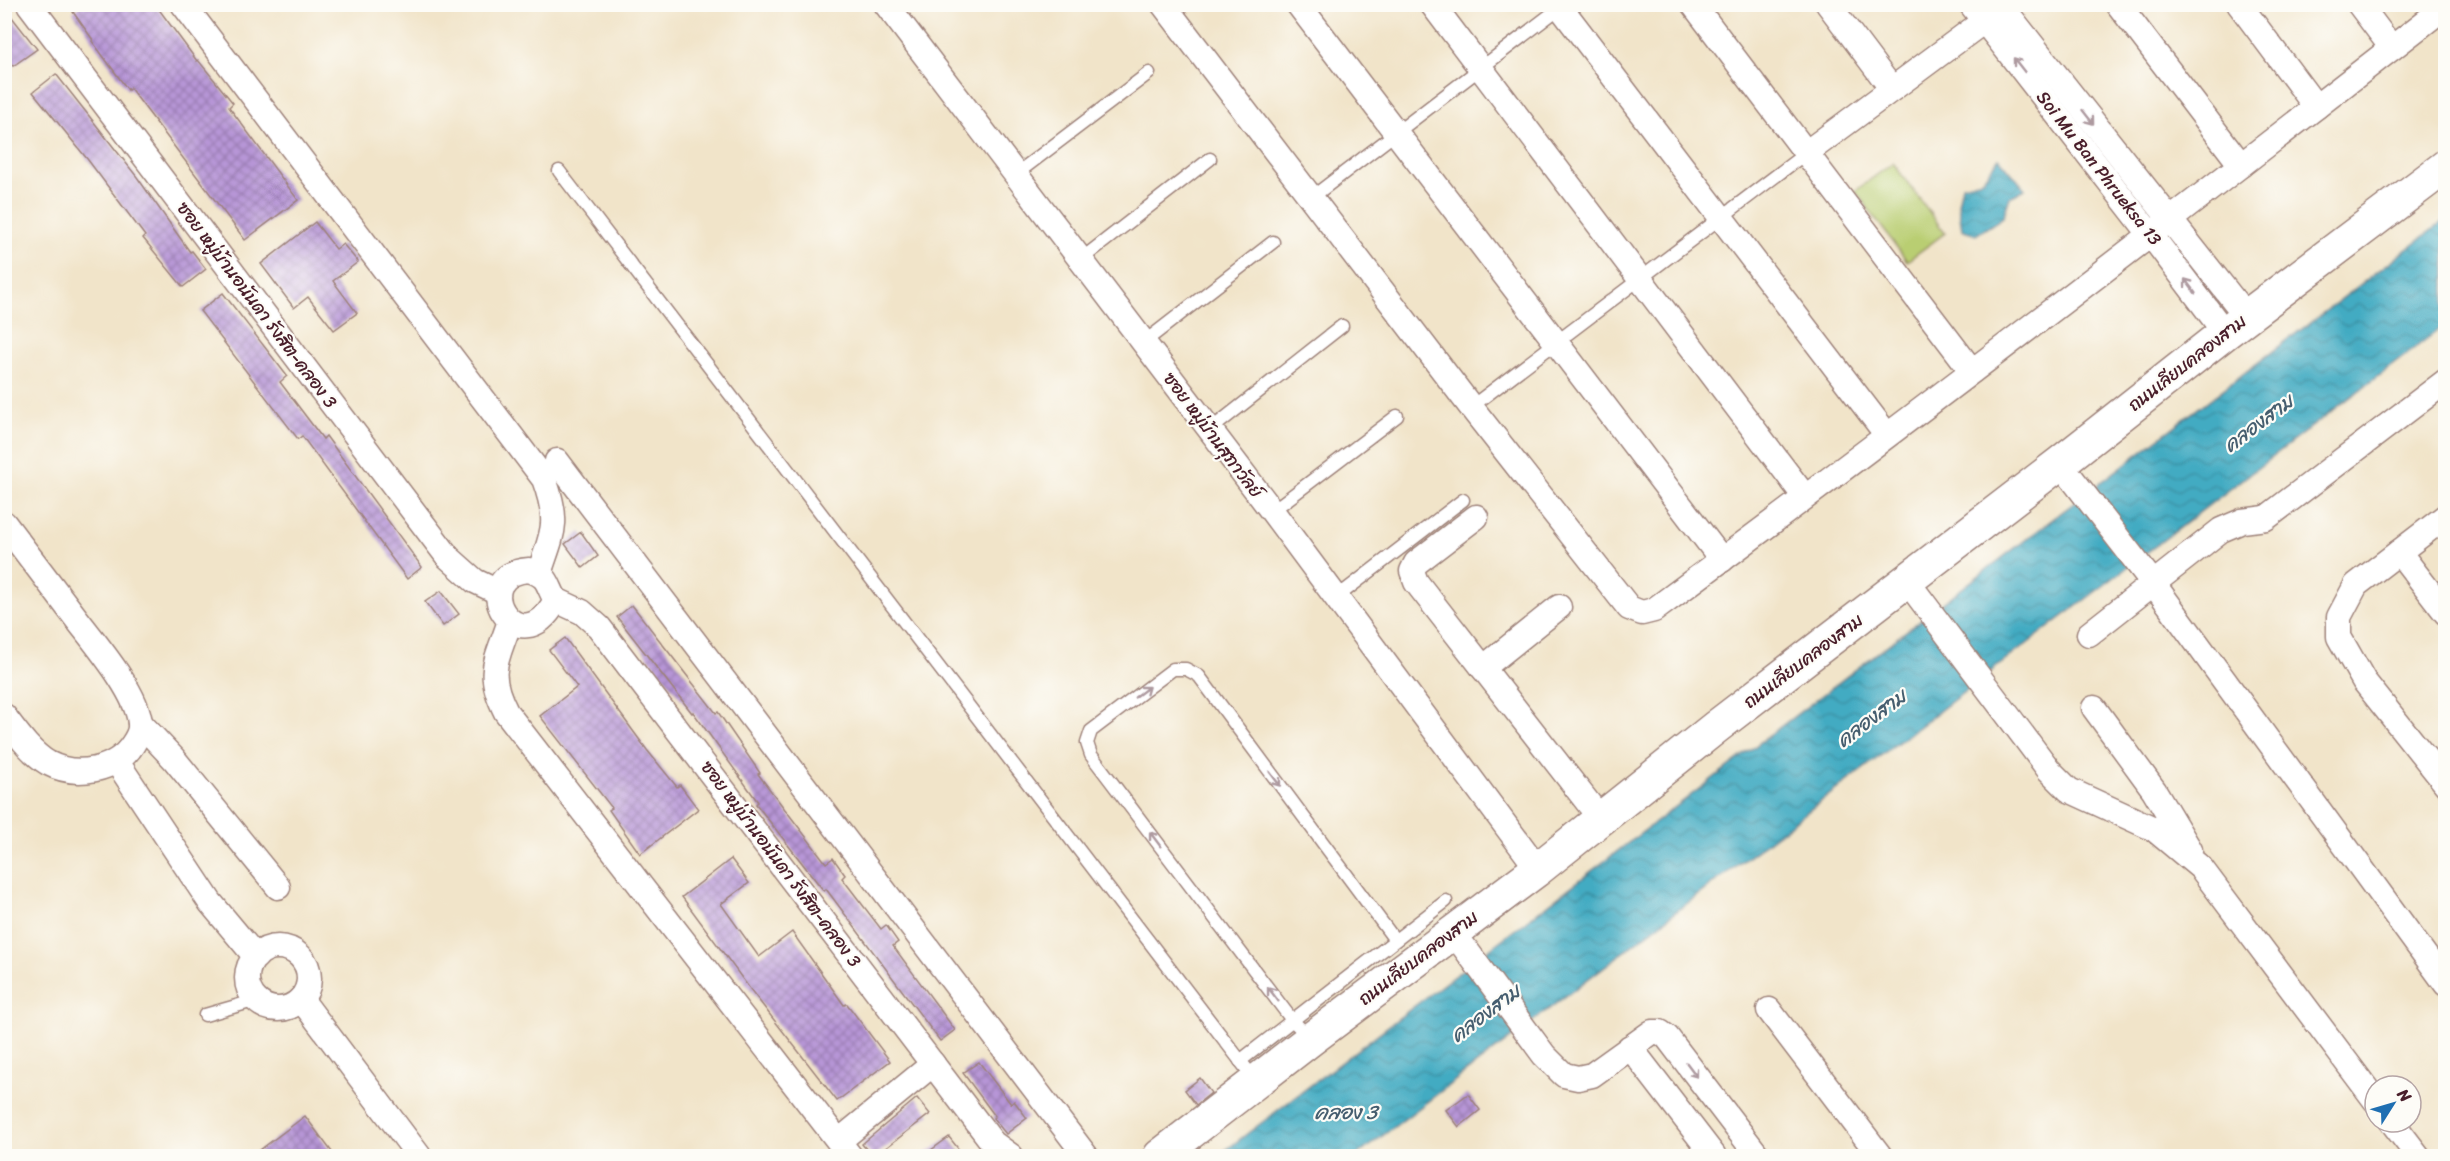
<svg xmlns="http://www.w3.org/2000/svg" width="2450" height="1161" font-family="Sriracha,'Playpen Sans Thai',sans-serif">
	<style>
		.park { fill: #b9ce72; stroke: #82764e; stroke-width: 1.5 }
		.water { fill: url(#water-waves); stroke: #466576; stroke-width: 1.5 }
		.building { fill: url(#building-cross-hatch) }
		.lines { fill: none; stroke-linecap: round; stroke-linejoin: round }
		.service-casing { stroke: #9e827a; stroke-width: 15 }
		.minor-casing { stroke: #9e827a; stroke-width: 27 }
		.secondary-casing { stroke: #9e827a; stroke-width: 36 }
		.service { stroke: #fff; stroke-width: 12 }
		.minor { stroke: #fff; stroke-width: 24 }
		.secondary { stroke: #fff; stroke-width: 33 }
		.oneway { stroke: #ae9aa0 }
		.labels { text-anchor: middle; stroke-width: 4.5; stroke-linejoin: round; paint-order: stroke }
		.street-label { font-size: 18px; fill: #4a1f2b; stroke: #fdfcf7 }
		.water-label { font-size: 20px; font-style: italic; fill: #465e6f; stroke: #fdfcf7 }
	</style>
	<defs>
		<pattern id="water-waves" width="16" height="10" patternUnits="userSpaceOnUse" patternTransform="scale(1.5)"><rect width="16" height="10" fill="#42abc2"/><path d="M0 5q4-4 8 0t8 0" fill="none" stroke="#398b9e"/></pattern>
		<pattern id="building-cross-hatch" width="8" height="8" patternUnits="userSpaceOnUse" patternTransform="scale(1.5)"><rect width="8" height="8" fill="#b796d7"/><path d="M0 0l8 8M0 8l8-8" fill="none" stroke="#977aaf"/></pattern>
	</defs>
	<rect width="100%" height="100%" fill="#fdfcf7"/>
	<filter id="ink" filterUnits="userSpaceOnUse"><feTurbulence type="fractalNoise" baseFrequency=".0167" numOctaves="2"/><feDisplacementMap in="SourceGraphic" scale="12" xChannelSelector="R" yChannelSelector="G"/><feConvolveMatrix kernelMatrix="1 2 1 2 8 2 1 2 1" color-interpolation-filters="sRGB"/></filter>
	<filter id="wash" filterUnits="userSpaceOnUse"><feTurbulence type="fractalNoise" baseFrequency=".008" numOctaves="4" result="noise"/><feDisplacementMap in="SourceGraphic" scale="24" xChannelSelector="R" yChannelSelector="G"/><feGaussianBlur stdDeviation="1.35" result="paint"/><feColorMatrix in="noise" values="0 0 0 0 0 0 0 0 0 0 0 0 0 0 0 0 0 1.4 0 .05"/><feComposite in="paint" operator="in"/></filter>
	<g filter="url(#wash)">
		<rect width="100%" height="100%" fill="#f1e4c9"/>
		<path class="park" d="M1893,163L1945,233L1907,261L1855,191Z"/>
		<g class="water">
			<path d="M1999,158L2025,189L2010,197L2003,217L1976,235L1962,229L1958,204L1962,185L1982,180Z"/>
			<path d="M2445,220V325L1356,1156H1218Z"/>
		</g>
		<g id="blocks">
			<g class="building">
				<path d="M82,4H155L197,61L198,60L233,103L229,107L298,200L245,240L130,88L128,90L92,41L93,40L73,12Z"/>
				<path d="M4,7L37,49L13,66L4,55Z"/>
				<path d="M56,74L137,177L190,252L192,251L206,269L183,287L143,238L145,236L88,160L33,92Z"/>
				<path d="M315,222L336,249L343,244L358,262L333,281L357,313L334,330L308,297L294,308L261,264Z"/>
				<path d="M223,293L287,376L280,382L323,439L326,436L422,567L407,579L302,436L298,439L200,311Z"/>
				<path d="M581,532L598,556L583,568L565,544Z"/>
				<path d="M441,591L459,614L443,626L425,602Z"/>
				<path d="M632,605L716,713L718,712L760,773L758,774L826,863L833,858L845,875L842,878L881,929L886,925L898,942L893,946L955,1030L940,1041L826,889L824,891L756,804L758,802L693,712L692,713L617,617Z"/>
				<path d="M565,638L647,750L677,787L680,785L698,809L640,854L609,810L612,808L540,716L577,687L549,650Z"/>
				<path d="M731,859L749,883L721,904L759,957L792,932L844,1005L847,1004L890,1061L837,1101L750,989L682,897Z"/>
				<path d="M979,1062L1011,1104L1014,1101L1027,1118L1006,1134L993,1118L995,1116L963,1073Z"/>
				<path d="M1200,1078L1211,1093L1196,1105L1185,1090Z"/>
				<path d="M1468,1094L1480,1110L1459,1127L1446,1110Z"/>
				<path d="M917,1098L930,1114L875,1156H872L862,1144Z"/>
				<path d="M305,1116L335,1156H252Z"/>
				<path d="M949,1137L964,1156H923Z"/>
			</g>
		</g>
	</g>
	<g filter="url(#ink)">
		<use href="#blocks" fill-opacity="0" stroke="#9e827a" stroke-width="1.5"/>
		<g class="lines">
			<g class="service-casing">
				<g id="service">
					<path d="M559,171L1255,1080"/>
					<path d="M1016,174L1149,73"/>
					<path d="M1311,198L1562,6"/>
					<path d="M1079,261L1210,159"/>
					<path d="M1143,343L1273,242"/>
					<path d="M1471,407L1806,153"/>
					<path d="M1210,430L1342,326"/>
					<path d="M1272,511L1397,416"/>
					<path d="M1337,597L1463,500"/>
					<path d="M205,1015L257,1000"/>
					<path d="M1310,1038L1292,1020L1091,755L1087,743L1091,731L1173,669H1186L1199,676L1395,940"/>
					<path d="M1240,1061L1446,901"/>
				</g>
			</g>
			<g class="minor-casing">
				<g id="minor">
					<path d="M29,4L448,557L475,581L498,592"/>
					<path d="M183,4L544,479C560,523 553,532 539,573"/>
					<path d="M886,4L1272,511L1538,869"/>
					<path d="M1163,4L1471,407L1629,608L1642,613L1654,610C1921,413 2184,210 2446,6"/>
					<path d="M1298,4L1722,560"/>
					<path d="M1432,4L1805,497"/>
					<path d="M1558,4L1887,435"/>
					<path d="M1693,4L1972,371"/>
					<path d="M1828,4L1892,89"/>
					<path d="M1971,4L2151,235L2225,333"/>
					<path d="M2000,4L2247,317"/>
					<path d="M2118,4L2241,165"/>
					<path d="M2239,4L2316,107"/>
					<path d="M2359,4L2392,48"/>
					<path d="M1806,153L1984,21"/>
					<path d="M557,461L1086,1156"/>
					<path d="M2060,463L2153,583L2446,984"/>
					<path d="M2446,516L2356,585L2339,617V637L2364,681L2446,784"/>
					<path d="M1476,517L1416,563L1412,571L1416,582L1600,818"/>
					<path d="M4,523C28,555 52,586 76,618C95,643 137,692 140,723C141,730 137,738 133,744C116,771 76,778 48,763C30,752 17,733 4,716"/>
					<path d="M2399,552L2446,613"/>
					<path d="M529,570C551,577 546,585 556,600C518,670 463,574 529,570Z"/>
					<path d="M1907,581L2049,770L2069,790L2154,829L2201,868L2375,1100"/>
					<path d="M556,600L582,612L599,627L993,1143L1011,1156"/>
					<path d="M510,621C497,661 485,671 506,712L850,1156"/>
					<path d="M2089,634L2221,530L2242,521L2266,518L2446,381"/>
					<path d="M1483,668L1559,607"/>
					<path d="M2094,708L2154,790L2190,850"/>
					<path d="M140,723L174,759L278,887"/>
					<path d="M117,762L210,902L256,957"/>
					<path d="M1453,932L1544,1055L1564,1075L1578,1078L1592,1075L1652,1032H1660L1667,1037L1758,1156"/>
					<circle cx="278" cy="978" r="31"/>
					<path d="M301,999L419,1156"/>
					<path d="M1769,1010L1880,1156"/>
					<path d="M1630,1047L1714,1156"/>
					<path d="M2392,1122L2418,1156"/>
					<path d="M839,1141L933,1064"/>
				</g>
			</g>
			<g class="secondary-casing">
				<path id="secondary" d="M1160,1156L1311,1039L1538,869L1716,727L2060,463L2225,333L2446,166"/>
			</g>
			<use href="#service" class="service"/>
			<use href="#minor" class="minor"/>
			<use href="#secondary" class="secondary"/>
		</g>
		<defs><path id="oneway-shaft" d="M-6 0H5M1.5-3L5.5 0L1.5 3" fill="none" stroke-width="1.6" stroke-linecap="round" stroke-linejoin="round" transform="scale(1.5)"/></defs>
		<g class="oneway">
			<use href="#oneway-shaft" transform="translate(2019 65) rotate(-128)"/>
			<use href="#oneway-shaft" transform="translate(2088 117) rotate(52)"/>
			<use href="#oneway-shaft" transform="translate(2190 286) rotate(-127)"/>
			<use href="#oneway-shaft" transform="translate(1142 692) rotate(-37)"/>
			<use href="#oneway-shaft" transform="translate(1275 779) rotate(53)"/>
			<use href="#oneway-shaft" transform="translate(1155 839) rotate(-127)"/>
			<use href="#oneway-shaft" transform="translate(1273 994) rotate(-127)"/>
			<use href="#oneway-shaft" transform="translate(1692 1070) rotate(53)"/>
		</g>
	</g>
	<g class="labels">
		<g class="street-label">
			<text transform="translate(2099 168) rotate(52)" y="6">Soi Mu Ban Phrueksa 13</text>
			<text transform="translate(257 305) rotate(53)" y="6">ซอย หมู่บ้านอนันดา รังสิต-คลอง 3</text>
			<text transform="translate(2187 363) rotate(-38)" y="6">ถนนเลียบคลองสาม</text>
			<text transform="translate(1213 435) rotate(53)" y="6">ซอย หมู่บ้านสุภาวัลย์</text>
			<text transform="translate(1803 661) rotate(-37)" y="6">ถนนเลียบคลองสาม</text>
			<text transform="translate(781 864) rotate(53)" y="6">ซอย หมู่บ้านอนันดา รังสิต-คลอง 3</text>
			<text transform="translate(1418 958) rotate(-37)" y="6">ถนนเลียบคลองสาม</text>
		</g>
		<g class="water-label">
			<text transform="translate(2258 423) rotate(-37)" y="7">คลองสาม</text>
			<text transform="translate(1871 718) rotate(-37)" y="7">คลองสาม</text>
			<text transform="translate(1485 1013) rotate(-37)" y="7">คลองสาม</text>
			<text x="1346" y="1119">คลอง 3</text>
		</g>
	</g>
	<rect width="2450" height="1161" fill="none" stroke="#fdfcf7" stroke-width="24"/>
	<g transform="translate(2393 1104) rotate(53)"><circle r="28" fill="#fdfcf7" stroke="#b5a4a5" stroke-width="1.5"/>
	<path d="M0-4.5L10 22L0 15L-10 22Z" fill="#1f6fb2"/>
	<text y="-9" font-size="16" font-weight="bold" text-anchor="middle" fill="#4a1f2b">N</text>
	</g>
</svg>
